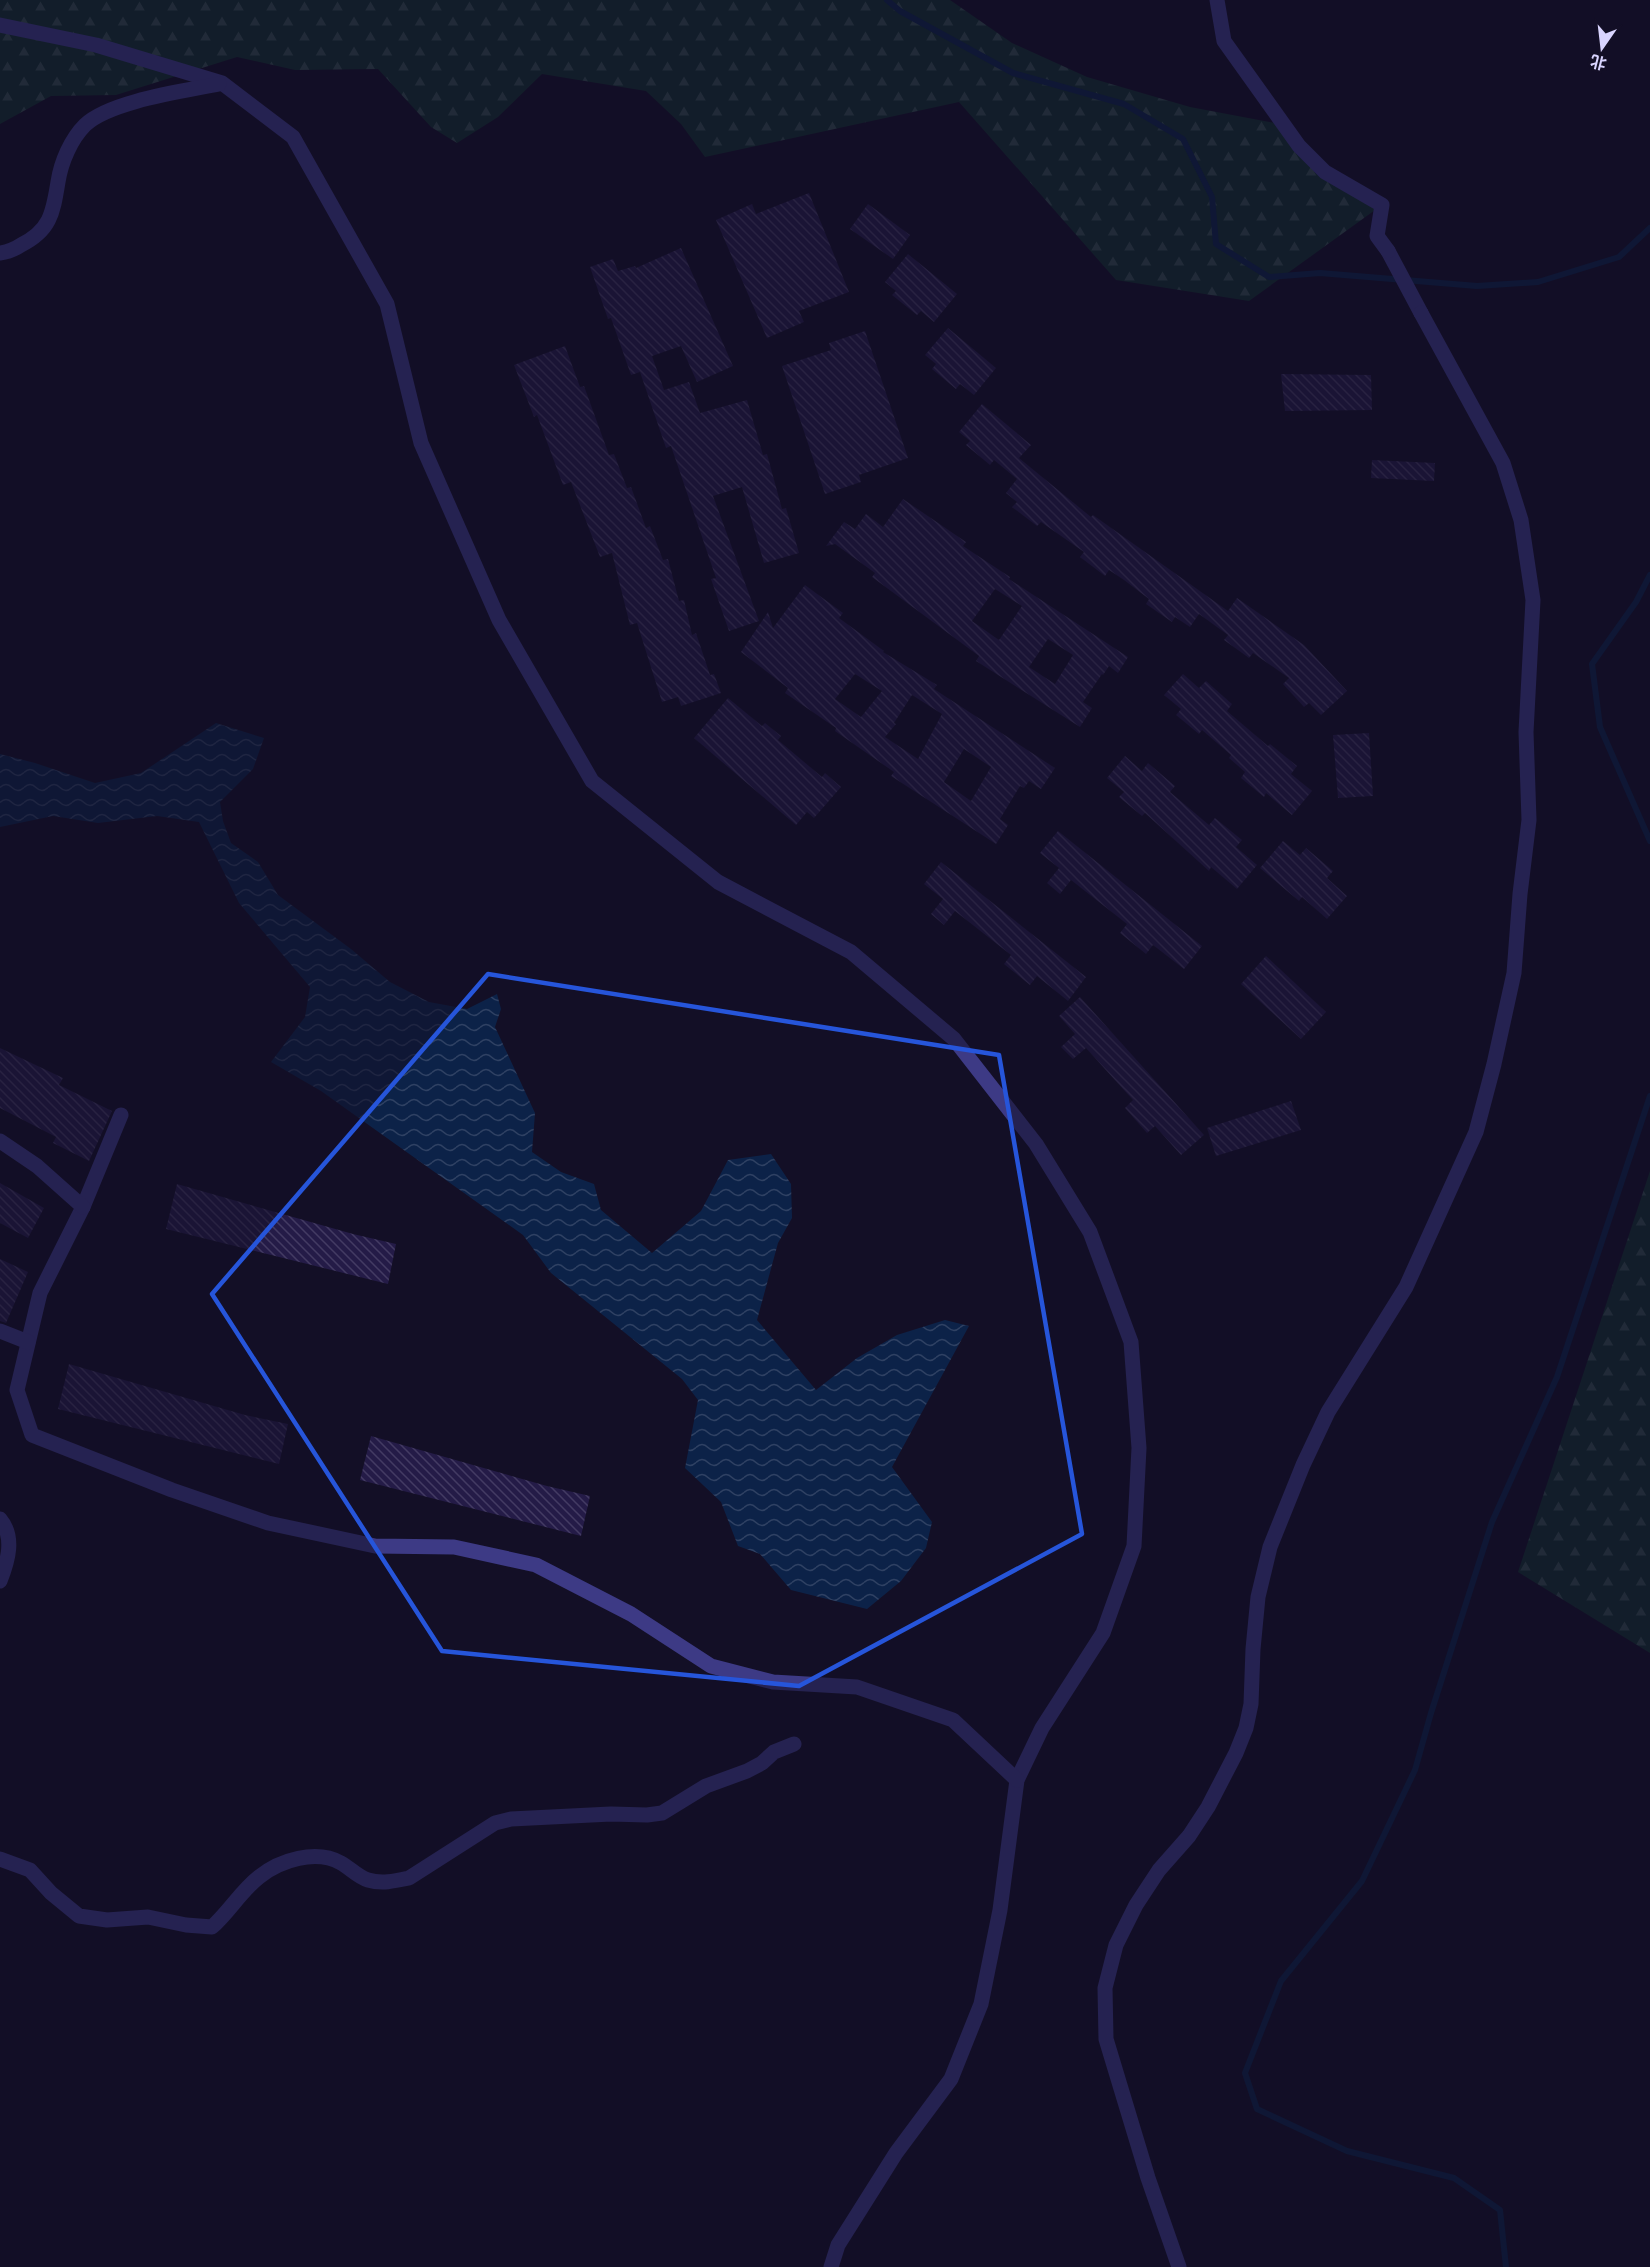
<svg xmlns="http://www.w3.org/2000/svg" width="1650" height="2267" font-family="'Asap Condensed','Noto Sans SC',sans-serif">
	<style>
		.forest { fill: url(#forest-firs) }
		.water { fill: url(#water-waves) }
		.lines { fill: none; stroke-linecap: round; stroke-linejoin: round }
		.stream { stroke: #0c2248; stroke-width: 6 }
		.building { fill: url(#building-back-hatch); fill-rule: evenodd }
		.minor { stroke: #3d3a85; stroke-width: 15 }
		.tertiary { stroke: #3d3a85; stroke-width: 15 }
		.marked { fill: none; stroke: #2655da; stroke-width: 4.5; stroke-linejoin: round }
	</style>
	<defs>
		<pattern id="forest-firs" width="22" height="20" patternUnits="userSpaceOnUse" patternTransform="scale(1.5)"><rect width="22" height="20" fill="#12302f"/><path d="M5 1l3.5 6h-7zM16 11l3.5 6h-7z" fill="#344d4e"/></pattern>
		<pattern id="water-waves" width="16" height="10" patternUnits="userSpaceOnUse" patternTransform="scale(1.5)"><rect width="16" height="10" fill="#0c2248"/><path d="M0 5q4-4 8 0t8 0" fill="none" stroke="#2f4163"/></pattern>
		<pattern id="building-back-hatch" width="6" height="6" patternUnits="userSpaceOnUse" patternTransform="scale(1.5)"><rect width="6" height="6" fill="#241b47"/><path d="M-1 5l2 2M0 0l6 6M5-1l2 2" fill="none" stroke="#433b63"/></pattern>
	</defs>
	<rect width="100%" height="100%" fill="#130f26"/>
	<g class="forest">
		<path d="M0,0H950L1012,43L1087,77L1190,107L1286,125L1299,146L1382,205L1249,301L1116,280L959,102L705,157L681,124L646,91L542,74L498,117L457,143L431,127L378,69L295,70L237,57L116,95L51,96L0,124Z"/>
		<path d="M1650,1171V1653L1518,1572Z"/>
	</g>
	<path class="water" d="M216,723L264,738L253,769L220,802L223,821L231,843L258,862L278,895L351,949L390,982L429,1002L467,1009L497,994L501,1009L495,1027L535,1113L532,1152L561,1172L594,1184L601,1210L652,1253L701,1211L728,1160L771,1154L791,1184L792,1218L778,1243L757,1320L816,1390L857,1358L897,1335L945,1320L969,1326L892,1467L932,1522L926,1548L901,1581L867,1609L791,1590L760,1554L738,1546L721,1502L685,1468L698,1400L682,1379L551,1273L523,1235L321,1091L271,1062L305,1017L310,987L239,903L199,822L157,816L98,823L53,816L0,827V754L35,763L95,783L141,773Z"/>
	<g class="lines">
		<g class="stream">
			<path d="M887,0L900,11L1013,73L1124,104L1183,139L1212,197L1216,244L1269,277L1320,273L1477,286L1538,282L1619,257L1650,228"/>
			<path d="M1650,575L1636,602L1592,664L1600,727L1650,841"/>
			<path d="M1506,2267L1500,2210L1454,2178L1347,2151L1257,2109L1245,2073L1281,1981L1362,1881L1415,1770L1431,1713L1492,1522L1557,1377L1650,1096"/>
		</g>
	</g>
	<g class="building">
		<path d="M809,193L849,292L799,311L804,322L767,338L716,220L752,204L756,214Z"/>
		<path d="M868,204L910,235L893,259L850,229Z"/>
		<path d="M681,248L733,366L697,382L681,346L652,356L664,390L689,382L700,413L747,400L763,455L767,454L782,509L786,508L799,553L764,563L742,487L713,496L759,621L729,631L711,579L716,578L671,446L666,448L640,372L631,375L611,318L608,319L590,267L613,259L618,271L635,266L636,268Z"/>
		<path d="M908,254L957,294L934,322L921,311L917,315L892,295L896,291L885,282Z"/>
		<path d="M948,328L996,368L974,395L960,384L956,389L932,369L936,364L925,355Z"/>
		<path d="M865,331L908,458L859,475L861,482L825,494L782,366L831,350L829,343Z"/>
		<path d="M565,346L580,387L584,386L609,455L614,454L627,488L631,487L646,528L650,526L663,560L668,559L679,601L684,600L692,635L696,633L710,675L714,674L721,693L681,706L678,697L662,702L637,623L630,625L612,553L600,557L571,482L563,485L537,415L534,417L514,365Z"/>
		<path d="M1281,374L1371,375L1372,410L1285,411Z"/>
		<path d="M982,404L1031,445L1019,458L1091,517L1093,515L1228,611L1237,598L1304,645L1347,691L1321,715L1309,703L1304,707L1283,684L1289,678L1253,653L1249,658L1224,640L1228,635L1199,614L1190,627L1175,617L1172,622L1146,604L1149,599L1124,580L1109,570L1105,576L1080,557L1084,552L1041,522L1037,526L1012,507L1017,502L1006,493L1017,479L994,460L990,465L966,445L970,441L959,432Z"/>
		<path d="M1372,460L1435,463L1434,481L1371,478Z"/>
		<path d="M903,499L966,542L963,546L1010,577L1009,579L1128,657L1118,673L1109,666L1103,675L1102,674L1083,702L1092,708L1080,727L976,661L979,656L872,577L875,573L835,544L826,546L844,522L855,529L866,514L883,527ZM995,589L1022,606L999,640L972,621ZM1048,639L1073,655L1055,684L1029,667Z"/>
		<path d="M805,585L843,613L839,618L884,651L883,652L937,685L934,689L1055,768L1041,789L1029,781L1024,788L1020,786L1000,819L1008,825L996,844L891,776L894,772L835,731L836,728L785,693L788,688L741,652L768,612L773,628ZM855,674L882,691L861,717L835,699ZM912,695L942,714L918,759L885,737L896,724L894,723ZM964,749L991,767L971,801L944,782Z"/>
		<path d="M1183,674L1199,688L1206,681L1232,704L1227,711L1268,746L1270,744L1297,766L1291,774L1312,791L1292,815L1266,793L1264,797L1241,778L1245,772L1229,758L1231,755L1202,730L1199,734L1176,715L1181,709L1164,695Z"/>
		<path d="M728,698L762,726L765,723L781,736L778,740L822,777L825,773L841,787L814,818L807,812L796,825L694,738Z"/>
		<path d="M1369,733L1373,796L1338,798L1333,735Z"/>
		<path d="M1125,756L1142,771L1148,763L1175,786L1170,792L1209,825L1215,818L1242,840L1236,847L1257,865L1237,889L1211,867L1209,871L1145,813L1142,816L1119,797L1124,792L1107,778Z"/>
		<path d="M1058,831L1202,946L1184,969L1153,945L1146,954L1120,933L1127,924L1071,880L1060,894L1047,883L1059,868L1040,853Z"/>
		<path d="M1283,841L1300,855L1306,848L1333,871L1327,878L1347,896L1327,919L1302,897L1299,901L1260,868Z"/>
		<path d="M941,862L1086,977L1068,1001L1037,976L1030,985L1004,964L1011,955L955,911L944,925L931,914L943,899L924,884Z"/>
		<path d="M1266,956L1326,1012L1301,1039L1241,984Z"/>
		<path d="M1080,997L1204,1135L1181,1155L1155,1126L1147,1133L1125,1108L1133,1100L1086,1048L1073,1059L1061,1047L1075,1034L1059,1016Z"/>
		<path d="M0,1048L63,1078L59,1085L112,1111L89,1161L53,1143L56,1137L0,1108Z"/>
		<path d="M1291,1101L1301,1130L1216,1156L1207,1128Z"/>
		<path d="M0,1183L44,1208L28,1238L0,1223Z"/>
		<path d="M177,1184L353,1234L396,1244L388,1284L166,1229Z"/>
		<path d="M0,1259L28,1272L6,1323L0,1321Z"/>
		<path d="M69,1364L245,1415L288,1424L279,1464L58,1409Z"/>
		<path d="M371,1436L547,1486L590,1496L581,1536L360,1480Z"/>
	</g>
	<g class="lines">
		<g class="minor">
			<path d="M0,25L96,45L222,83L293,137L387,304L421,443L499,620L592,781L718,882L851,952L954,1039L1036,1144L1090,1232L1131,1342L1139,1448L1134,1546L1103,1633L1042,1728L1017,1780L1000,1910L981,2004L951,2079L896,2153L838,2245L831,2267"/>
			<path d="M1388,251L1421,313"/>
			<path d="M0,253C8,252 15,249 21,245C51,230 53,212 58,182C61,162 71,139 85,125C110,101 185,91 219,84"/>
			<path d="M121,1115L83,1207L40,1293L17,1390L32,1435L172,1490L268,1523L375,1546L454,1547L536,1565L631,1614L711,1666L773,1682L857,1687L953,1720L1017,1780"/>
			<path d="M0,1141L37,1166L83,1207"/>
			<path d="M0,1331L28,1342"/>
			<path d="M0,1519C15,1537 8,1561 0,1581"/>
			<path d="M0,1859L30,1870L51,1893L79,1916L107,1920L148,1917L186,1925L212,1927C229,1912 241,1891 259,1877C280,1860 316,1849 341,1863C350,1868 358,1877 368,1880C382,1884 395,1881 409,1878L495,1823L511,1819L611,1814L647,1815L662,1813L706,1786L747,1771L762,1763L774,1752L794,1744"/>
		</g>
		<g class="tertiary">
			<path d="M1217,0L1224,41L1299,146L1325,172L1382,205L1377,236L1388,251"/>
			<path d="M1179,2267L1148,2178L1106,2039L1105,1988L1116,1945L1136,1905L1159,1870L1189,1836L1208,1807L1236,1753L1246,1728L1251,1704L1253,1649L1258,1597L1270,1547L1303,1465L1328,1412L1406,1287L1476,1132L1494,1064L1514,973L1520,894L1529,820L1526,732L1533,600L1521,520L1503,463L1421,313"/>
		</g>
	</g>
	<path d="M0 0H1650V2267H0ZM488,974L999,1055L1082,1534L799,1686L442,1651L212,1294Z" fill="#130f26" fill-opacity=".55" fill-rule="evenodd"/>
	<path class="marked" d="M488,974L999,1055L1082,1534L799,1686L442,1651L212,1294Z"/>
	<g transform="translate(1602 48) rotate(194)" stroke="#130f26" stroke-width="4.5" paint-order="stroke">
	<path d="M0-4.5L10 22L0 15L-10 22Z" fill="#d9d4ff"/>
	<text y="-9" font-size="16" font-weight="bold" text-anchor="middle" fill="#d9d4ff">北</text>
	</g>
</svg>
